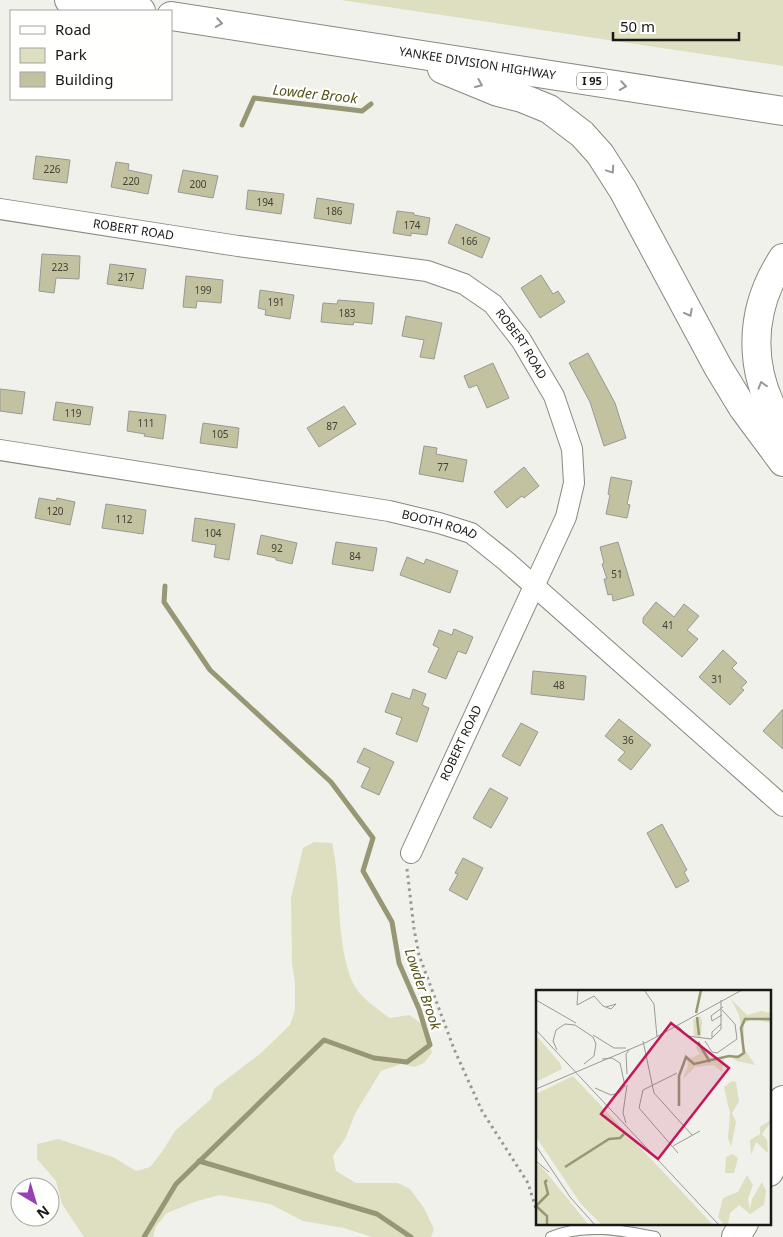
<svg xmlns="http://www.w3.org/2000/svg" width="783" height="1237" font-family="'Noto Sans',sans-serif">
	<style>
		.green { fill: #dedec0 }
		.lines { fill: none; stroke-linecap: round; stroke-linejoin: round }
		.stream { stroke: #989775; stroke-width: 5 }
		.building { fill: #c3c2a0; stroke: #999994 }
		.lane-casing { stroke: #888883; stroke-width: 12 }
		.street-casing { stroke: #888883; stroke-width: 22 }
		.primary-casing { stroke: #888883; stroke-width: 30 }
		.highway-casing { stroke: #888883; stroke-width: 30 }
		.path { stroke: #969693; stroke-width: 3; stroke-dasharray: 2.5 4; stroke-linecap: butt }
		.lane { stroke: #fff; stroke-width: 10 }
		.street { stroke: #fff; stroke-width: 20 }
		.primary { stroke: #fff; stroke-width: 28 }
		.highway { stroke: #fff; stroke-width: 28 }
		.oneway { stroke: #979796 }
		.labels { text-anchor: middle; stroke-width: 4.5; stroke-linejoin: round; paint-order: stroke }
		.number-label { font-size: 10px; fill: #434238 }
		.shield { fill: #fffffe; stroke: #5d5d5c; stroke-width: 1 }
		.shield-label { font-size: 11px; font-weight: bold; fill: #181816 }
		.street-label { font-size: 12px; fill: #181816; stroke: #fffffe }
		.water-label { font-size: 14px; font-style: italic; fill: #545118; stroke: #fffffe }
		.inset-river { fill: none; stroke: #989775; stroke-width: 2.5 }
		.inset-road { fill: none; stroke: #9a9a96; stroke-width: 1 }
		.view { fill: #c2185b; fill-opacity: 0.15; stroke: #c2185b; stroke-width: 2.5 }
		.inset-edge { fill: none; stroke: #181816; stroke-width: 2.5 }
	</style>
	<rect width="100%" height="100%" fill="#f1f1ec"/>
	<g class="green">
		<path d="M341,0H783V66Z"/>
		<path d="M314,842L332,843C342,886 335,940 352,981C359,997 376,1008 390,1018L409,1015L425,1026L432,1053L424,1063L414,1067L401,1064L381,1071L356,1112L345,1139L333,1156L336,1171L356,1183H398L410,1189L424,1208L434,1229L431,1237H372L344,1228L303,1221L270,1204L220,1195L197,1201L167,1213L156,1226L153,1237H84L62,1204L56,1181L37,1159V1144L58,1139L113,1157L136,1171L150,1167L162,1152L175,1131L211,1099L214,1089L261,1053L290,1025L295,1010V984L292,963L291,898L303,848Z"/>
	</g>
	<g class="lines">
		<g class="stream">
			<path d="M242,125L254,98L362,111L371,104"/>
			<path d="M199,1161L377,1214L411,1237"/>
			<path d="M144,1237L176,1184L324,1040L374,1058L407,1062L430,1045L419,1009L399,963L392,922L363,871L373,838L331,782L210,670L164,602L165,586"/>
		</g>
	</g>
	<g class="building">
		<path d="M36,156L70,160L67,183L33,179Z"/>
		<path d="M116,162L129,164L128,170L152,175L148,194L111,187Z"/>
		<path d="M183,170L218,176L213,198L178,192Z"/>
		<path d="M248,190L284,194L281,214L246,209Z"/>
		<path d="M317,198L354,204L351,224L314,218Z"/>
		<path d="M397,211L414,213V215L430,218L427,235L411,233V236L393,233Z"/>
		<path d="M456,224L490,238L482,258L448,243Z"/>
		<path d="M42,254L80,256L79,279L56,278L54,293L39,291Z"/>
		<path d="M110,264L146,269L143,289L107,284Z"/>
		<path d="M541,275L553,294L558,291L565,302L540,318L521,288Z"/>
		<path d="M186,276L223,280L221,303L197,301L196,308L183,307Z"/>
		<path d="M260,290L294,295L290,319L265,315L266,310L258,308Z"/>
		<path d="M338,300L374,303L372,324L354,322L353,325L321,322L323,303L337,304Z"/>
		<path d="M406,316L442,323L434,359L420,357L424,340L402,336Z"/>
		<path d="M588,353L615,403L626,438L604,446L590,402L569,363Z"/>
		<path d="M493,363L509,398L487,408L477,385L469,388L464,376Z"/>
		<path d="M0,389L25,392L22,414L0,411Z"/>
		<path d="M56,402L93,407L90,425L53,420Z"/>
		<path d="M344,406L356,424L319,447L307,428Z"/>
		<path d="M129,411L166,415L163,439L144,436L145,434L127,431Z"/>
		<path d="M203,423L239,428L237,448L200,443Z"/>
		<path d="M424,446L437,448L436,454L467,460L463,482L419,474Z"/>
		<path d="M524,467L539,486L524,498L522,496L507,508L494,492Z"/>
		<path d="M611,477L632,481L627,504L630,505L627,518L606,514L610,495L608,494Z"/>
		<path d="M39,498L56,501L57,498L75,502L70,525L35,518Z"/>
		<path d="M106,504L146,510L143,534L102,528Z"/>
		<path d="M195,518L235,524L229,560L214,557L216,545L192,541Z"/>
		<path d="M261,535L297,543L292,564L276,560V558L257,554Z"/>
		<path d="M336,542L377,548L373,571L332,564Z"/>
		<path d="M618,542L634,595L613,601L612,594L608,595L604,579H607L602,564L604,563L600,547Z"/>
		<path d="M407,557L424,564L426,559L458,571L450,593L400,575Z"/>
		<path d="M656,602L674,617L684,604L699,616L687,630L698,639L682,657L643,623V618Z"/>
		<path d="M454,629L473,637L466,654L458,651L446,679L428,672L439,648L433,645L439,630L452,635Z"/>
		<path d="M723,650L737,663L732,668L747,682L741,688L744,690L730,705L699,677Z"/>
		<path d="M533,671L586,676L584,700L531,694Z"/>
		<path d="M413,689L426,694L422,705L429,708L417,742L396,734L402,718L385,712L392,693L410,699Z"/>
		<path d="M783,709V749L763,731Z"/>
		<path d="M619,719L651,745L631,770L618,760L625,752L605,736Z"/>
		<path d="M521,723L538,732L520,766L502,756Z"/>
		<path d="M364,748L394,762L379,795L361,787L370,768L357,762Z"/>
		<path d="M490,788L508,798L491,828L473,818Z"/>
		<path d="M662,824L687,870L684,872L689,881L676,888L647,833Z"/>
		<path d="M463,858L483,868L467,900L449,890L458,874L455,873Z"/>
	</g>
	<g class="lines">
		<g class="lane-casing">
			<path id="lane" d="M551,1237C585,1223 621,1230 655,1237"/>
		</g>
		<g class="street-casing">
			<g id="street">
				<path id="s1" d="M0,209L238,246L427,271L464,284L493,304L521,340L554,396L572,449L574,483L566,517L411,853"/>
				<path id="s2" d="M0,450L389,511L439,523L471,533L506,561L783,806"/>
			</g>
		</g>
		<g class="primary-casing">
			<g id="primary">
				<path d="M769,1128L783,1100"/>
				<path d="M769,1172L783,1143"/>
				<path d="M736,1237L744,1223"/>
			</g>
		</g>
		<g class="highway-casing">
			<g id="highway">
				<path d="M69,0L141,11"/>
				<path id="s3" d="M171,16L783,111"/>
				<path d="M442,69L498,92L522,98L549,109L582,134L600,154L623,190L718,367L743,408L783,462"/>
				<path d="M783,258C747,313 748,374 783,428"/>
			</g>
		</g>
		<path class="path" d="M407,869L414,929L419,955L454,1049L482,1111L528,1183L537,1212"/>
		<use href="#lane" class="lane"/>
		<use href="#street" class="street"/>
		<use href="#primary" class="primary"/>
		<use href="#highway" class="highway"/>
	</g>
	<defs><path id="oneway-chevron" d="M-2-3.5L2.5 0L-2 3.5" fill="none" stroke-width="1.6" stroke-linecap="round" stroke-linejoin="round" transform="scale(1.25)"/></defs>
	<g class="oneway">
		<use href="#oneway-chevron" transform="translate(219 23) rotate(9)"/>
		<use href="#oneway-chevron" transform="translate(479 84) rotate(23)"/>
		<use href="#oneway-chevron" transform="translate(623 86) rotate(9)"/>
		<use href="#oneway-chevron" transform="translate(611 170) rotate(56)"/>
		<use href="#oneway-chevron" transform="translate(689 313) rotate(62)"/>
		<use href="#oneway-chevron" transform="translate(762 385) rotate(-106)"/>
	</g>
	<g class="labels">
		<g class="number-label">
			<text x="52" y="173">226</text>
			<text x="131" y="185">220</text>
			<text x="198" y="188">200</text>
			<text x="265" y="206">194</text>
			<text x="334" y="215">186</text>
			<text x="412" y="229">174</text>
			<text x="469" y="245">166</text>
			<text x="60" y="271">223</text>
			<text x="126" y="281">217</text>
			<text x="203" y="294">199</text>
			<text x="276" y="306">191</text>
			<text x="347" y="317">183</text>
			<text x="73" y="417">119</text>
			<text x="146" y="427">111</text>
			<text x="332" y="430">87</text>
			<text x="220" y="438">105</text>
			<text x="443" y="471">77</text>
			<text x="55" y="515">120</text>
			<text x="124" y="523">112</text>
			<text x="213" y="537">104</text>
			<text x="277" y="552">92</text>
			<text x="355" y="560">84</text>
			<text x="617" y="578">51</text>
			<text x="668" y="629">41</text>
			<text x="717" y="683">31</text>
			<text x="559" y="689">48</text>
			<text x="628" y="744">36</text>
		</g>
		<rect class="shield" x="577" y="72.5" width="30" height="17" rx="4"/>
		<g class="shield-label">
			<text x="592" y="85">I 95</text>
		</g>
		<g class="street-label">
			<text dy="4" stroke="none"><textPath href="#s3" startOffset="310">YANKEE DIVISION HIGHWAY</textPath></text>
			<text dy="4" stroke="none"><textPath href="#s1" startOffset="135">ROBERT ROAD</textPath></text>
			<text dy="4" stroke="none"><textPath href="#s1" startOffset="555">ROBERT ROAD</textPath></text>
			<text dy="4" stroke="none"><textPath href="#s2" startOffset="446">BOOTH ROAD</textPath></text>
			<text transform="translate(461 743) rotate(-65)" y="4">ROBERT ROAD</text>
		</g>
		<g class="water-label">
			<text transform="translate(315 94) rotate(6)" y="5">Lowder Brook</text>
			<text transform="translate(423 989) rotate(71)" y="5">Lowder Brook</text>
		</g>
	</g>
	<g transform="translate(536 990)">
		<rect width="235" height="235" fill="#f1f1ec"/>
		<path d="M195,9L211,25L225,21L235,23V33L216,28L208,34V58L219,75L201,71L195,67L205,64L208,59L203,25ZM164,26L166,31L165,48L158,46L157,30ZM0,45L24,73L26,79L0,92ZM162,52L174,68H188L186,82L178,75L159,77L147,89L152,76L151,67L155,68L164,64L160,58ZM37,86L104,157L177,235H66L45,214L0,147V104ZM196,91L200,92L203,112L196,123L200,132L195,157L192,148L194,123L188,97ZM235,124V132L226,144L231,150L232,163L220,152L215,165L214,150L224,144V137L233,131ZM197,164L202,168L198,183H189L190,167ZM0,174L4,175L53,235H0ZM211,185L217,195L212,209L214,220L216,209L226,192L230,201L228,215L214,224L203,215L194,223L192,235H188L182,227L187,208L202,202Z" fill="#dedec0"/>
		<path class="inset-river" d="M160,23L165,0M161,27L163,45M162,52L174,72M143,116V86L150,67L158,74L193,66L202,67L208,63L205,38L209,29H235M29,177L73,149L84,148L88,144M11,190L9,192L12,204L0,216L11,226V235"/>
		<path class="inset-road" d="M42,0L41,15L58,6L67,16L75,19L80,14L70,17M108,0L118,14L121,47M0,10L40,33M186,25L176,31L175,26L187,17M141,35L152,46L175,49L185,39V10M0,40L183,235M57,45L78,58H90M176,48V42L185,34M107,51L118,103L156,145M169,51L176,62L181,63L201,49L199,34L186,20M21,60L17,51L20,40L29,34L39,35L57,47L60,54L58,66L48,74M141,83L107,100L103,118L142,163M91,84L90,64L94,59M59,98L75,105L83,103L89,96L84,73L76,68L66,69M0,99L111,52L206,0M90,133L87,123L91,95M0,156L34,207L59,235M137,156L164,141M0,171L13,182"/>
		<path class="view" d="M135,33L193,78L122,169L65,124Z"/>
		<rect width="235" height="235" class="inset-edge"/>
	</g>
	<rect x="10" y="10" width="162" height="90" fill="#fffffe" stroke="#a3a3a1"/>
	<rect x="20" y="26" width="25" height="8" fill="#ffffff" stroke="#a3a3a1"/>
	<text x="55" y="35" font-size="15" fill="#181816">Road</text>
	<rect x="20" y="48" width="25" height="15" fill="#dedec0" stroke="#a3a3a1"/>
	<text x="55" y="60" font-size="15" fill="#181816">Park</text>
	<rect x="20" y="72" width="25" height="15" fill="#c3c2a0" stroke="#a3a3a1"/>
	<text x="55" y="85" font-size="15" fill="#181816">Building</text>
	<g transform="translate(35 1202) rotate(142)"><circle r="24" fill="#fffffe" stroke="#a3a3a1"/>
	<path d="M0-4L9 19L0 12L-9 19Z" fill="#9543b2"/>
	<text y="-8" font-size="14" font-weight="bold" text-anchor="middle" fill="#181816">N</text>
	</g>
	<path d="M613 32v8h126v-8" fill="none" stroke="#181816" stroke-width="2.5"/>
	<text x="620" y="32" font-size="15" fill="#181816" stroke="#fffffe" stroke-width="4" paint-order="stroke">50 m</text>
</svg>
